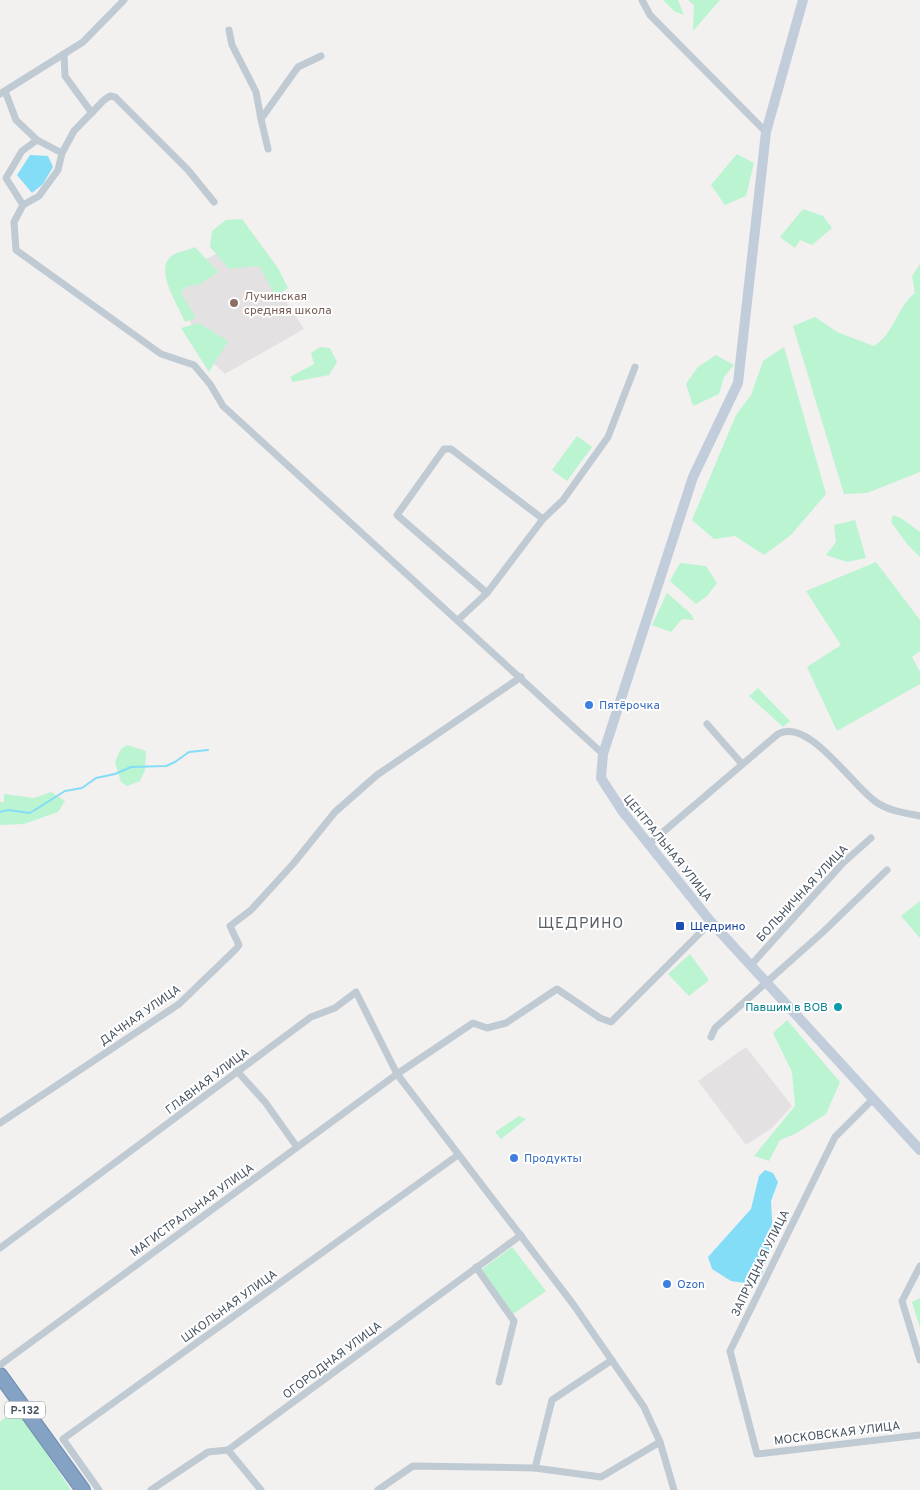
<svg xmlns="http://www.w3.org/2000/svg" width="920" height="1490" font-family="Overpass,sans-serif">
	<style>
		.education { fill: #e4e1e2 }
		.green { fill: #baf4d1 }
		.water { fill: #83ddf6 }
		.lines { fill: none; stroke-linecap: round; stroke-linejoin: round }
		.stream { stroke: #83ddf6; stroke-width: 2 }
		.highway-casing { stroke: #6e8db0; stroke-width: 16 }
		.street { stroke: #bfcad3; stroke-width: 7 }
		.secondary { stroke: #c1cddb; stroke-width: 10 }
		.highway { stroke: #83a2c4; stroke-width: 14 }
		.education-dot { fill: #8d6e63; stroke: #fff; stroke-width: 2 }
		.shop-dot { fill: #3f7fe0; stroke: #fff; stroke-width: 2 }
		.transit-dot { fill: #1a4fb4; stroke: #fff; stroke-width: 2 }
		.culture-dot { fill: #0f9aa8; stroke: #fff; stroke-width: 2 }
		.labels { text-anchor: middle; stroke-width: 4; stroke-linejoin: round; paint-order: stroke }
		.shield { fill: #fff; stroke: #7e8790; stroke-width: 1 }
		.shield-label { font-size: 11px; font-weight: bold; fill: #465360 }
		.education-label { font-size: 12px; fill: #785e54; stroke: #fff; text-anchor: start }
		.shop-label { font-size: 12px; fill: #366cbe; stroke: #fff; text-anchor: start }
		.street-label { font-size: 12px; fill: #465360; stroke: #fff }
		.transit-label { font-size: 12px; fill: #164399; stroke: #fff; text-anchor: start }
		.culture-label { font-size: 12px; fill: #0d838f; stroke: #fff; text-anchor: end }
		.quarter-label { font-size: 15px; letter-spacing: 1px; fill: #5c6066; stroke: #fff }
	</style>
	<rect width="100%" height="100%" fill="#f3f0f0"/>
	<g class="education">
		<path d="M246,239L304,329L225,374L205,355L170,277Z"/>
		<path d="M746,1047L792,1106L772,1128L746,1145L698,1081Z"/>
	</g>
	<g class="green">
		<path d="M663,0H678L684,15L674,11Z"/>
		<path d="M688,0H720L693,31L694,5Z"/>
		<path d="M737,154L754,163L746,196L725,205L711,185Z"/>
		<path d="M803,209L823,216L832,228L812,245L800,240L795,248L780,237Z"/>
		<path d="M242,219L278,268L288,288L276,297L259,266L229,269L210,247L212,231L226,220Z"/>
		<path d="M195,247L218,272L200,284L185,287L181,293L196,318L185,322C179,306 152,268 173,255C179,251 189,250 195,247Z"/>
		<path d="M920,264V472L867,493L844,494L793,326L815,317L837,332L874,346C894,334 897,307 915,293L912,276Z"/>
		<path d="M199,323L228,341L209,372L181,328Z"/>
		<path d="M320,347L330,348L337,362L329,375L293,382L290,377L314,364L311,353Z"/>
		<path d="M784,347L826,494L791,535L764,555L735,536L714,539L692,520L736,415L751,395L763,361Z"/>
		<path d="M716,355L734,365L724,377L719,394L693,406L686,384L698,367Z"/>
		<path d="M577,436L592,447L567,481L552,470Z"/>
		<path d="M893,515L901,518L920,532V557L908,545L891,522Z"/>
		<path d="M855,520L866,558L847,562L826,555L836,542L834,525Z"/>
		<path d="M876,562L920,620V651L912,657L920,672V684L837,731L807,667L841,645L806,591Z"/>
		<path d="M680,563L706,566L717,583L707,596L696,604L670,581Z"/>
		<path d="M667,593L691,614L694,620L682,619L671,632L652,625Z"/>
		<path d="M758,688L790,721L783,727L749,696Z"/>
		<path d="M127,745L146,751L145,770L140,781L127,786L121,782L115,762L121,749Z"/>
		<path d="M51,792L65,801L58,812L24,824L0,825V802H4V794L34,798Z"/>
		<path d="M920,901V938L901,916Z"/>
		<path d="M690,954L709,980L689,996L668,974Z"/>
		<path d="M787,1020L840,1082L826,1114L795,1134L780,1140L769,1161L754,1156L795,1106L792,1072L773,1033Z"/>
		<path d="M519,1116L526,1119L501,1139L495,1132Z"/>
		<path d="M512,1247L546,1291L513,1314L481,1270Z"/>
		<path d="M920,1298V1328L912,1302Z"/>
		<path d="M17,1408L71,1490H0V1422Z"/>
	</g>
	<g class="water">
		<path d="M30,155L48,156L53,167L43,184L32,193L17,175Z"/>
		<path d="M765,1170L773,1173L778,1182L771,1201L773,1237L762,1275L752,1284L731,1281L712,1269L708,1257L751,1209L759,1176Z"/>
	</g>
	<g class="lines">
		<path class="stream" d="M0,812L8,810L30,813L65,791L82,788L96,778L115,774L131,767L166,766L175,762L189,752L208,750"/>
		<g class="highway-casing">
			<path id="highway" d="M0,1375L83,1490"/>
		</g>
		<g class="street">
			<path d="M642,0L650,15L766,132"/>
			<path d="M229,30L232,45L256,92L261,119"/>
			<path d="M64,54L65,76L92,113"/>
			<path d="M5,91L16,120L37,140"/>
			<path d="M0,94L83,42L124,0"/>
			<path d="M268,149L261,119L298,67L321,56"/>
			<path d="M214,202L188,170L115,97L110,96L104,100L74,131L62,153L58,170L39,196L23,205L14,222L16,250L161,354L194,365L210,384L223,406L603,754"/>
			<path d="M23,205L6,178L22,151L37,140L62,153"/>
			<path d="M487,593L397,515L444,449H451L543,519"/>
			<path d="M458,620L487,593L543,519L563,500L608,437L635,367"/>
			<path d="M707,724L742,764"/>
			<path d="M649,844L778,734C809,717 852,786 876,802C889,811 905,813 920,816"/>
			<path d="M751,965L843,863L871,838"/>
			<path d="M711,1037L715,1028L823,932L887,870"/>
			<path d="M237,1071L265,1102L297,1147"/>
			<path d="M872,1100L835,1137L730,1351L757,1454L920,1435"/>
			<path d="M0,1123L179,1004L236,949L239,945L230,926L251,910L293,864L335,812L377,775L521,677"/>
			<path d="M0,1248L311,1017L335,1008L356,992L397,1074L573,1304L644,1407L660,1442L674,1490"/>
			<path d="M920,1266L902,1301L920,1360"/>
			<path d="M476,1267L514,1321L499,1382"/>
			<path d="M0,1365L397,1074L473,1023L487,1028L506,1023L557,989L600,1018L611,1022L711,922"/>
			<path d="M228,1450L261,1490"/>
			<path d="M535,1468L552,1400L612,1360"/>
			<path d="M99,1490L63,1439L458,1155"/>
			<path d="M151,1490L208,1452L228,1450L521,1235"/>
			<path d="M378,1490L413,1466L535,1468L601,1477L660,1442"/>
		</g>
		<path class="secondary" d="M803,0L766,132L738,383L693,477L603,754L601,778L623,812L711,922L920,1150"/>
		<use href="#highway" class="highway"/>
	</g>
	<circle class="education-dot" cx="234" cy="303" r="5"/>
	<g class="shop-dot">
		<circle cx="589" cy="705" r="5"/>
		<circle cx="514" cy="1158" r="5"/>
		<circle cx="667" cy="1284" r="5"/>
	</g>
	<rect class="transit-dot" x="675" y="921" width="10" height="10" rx="2.5"/>
	<circle class="culture-dot" cx="838" cy="1007" r="5"/>
	<g class="labels">
		<rect class="shield" x="5" y="1401.5" width="40" height="17" rx="4"/>
		<g class="shield-label">
			<text x="25" y="1414">Р-132</text>
		</g>
		<g class="education-label">
			<text x="244" y="300">Лучинская<tspan x="244" dy="14">средняя школа</tspan></text>
		</g>
		<g class="shop-label">
			<text x="599" y="709">Пятёрочка</text>
			<text x="524" y="1162">Продукты</text>
			<text x="677" y="1288">Ozon</text>
		</g>
		<g class="street-label">
			<text transform="translate(668 848) rotate(51)" y="4">ЦЕНТРАЛЬНАЯ УЛИЦА</text>
			<text transform="translate(802 893) rotate(-47)" y="4">БОЛЬНИЧНАЯ УЛИЦА</text>
			<text transform="translate(140 1015) rotate(-35)" y="4">ДАЧНАЯ УЛИЦА</text>
			<text transform="translate(207 1081) rotate(-37)" y="4">ГЛАВНАЯ УЛИЦА</text>
			<text transform="translate(192 1210) rotate(-36)" y="4">МАГИСТРАЛЬНАЯ УЛИЦА</text>
			<text transform="translate(760 1263) rotate(-64)" y="4">ЗАПРУДНАЯ УЛИЦА</text>
			<text transform="translate(229 1306) rotate(-36)" y="4">ШКОЛЬНАЯ УЛИЦА</text>
			<text transform="translate(332 1360) rotate(-37)" y="4">ОГОРОДНАЯ УЛИЦА</text>
			<text transform="translate(837 1433) rotate(-7)" y="4">МОСКОВСКАЯ УЛИЦА</text>
		</g>
		<g class="transit-label">
			<text x="690" y="930">Щедрино</text>
		</g>
		<g class="culture-label">
			<text x="828" y="1011">Павшим в ВОВ</text>
		</g>
		<g class="quarter-label">
			<text x="581" y="928">ЩЕДРИНО</text>
		</g>
	</g>
</svg>
